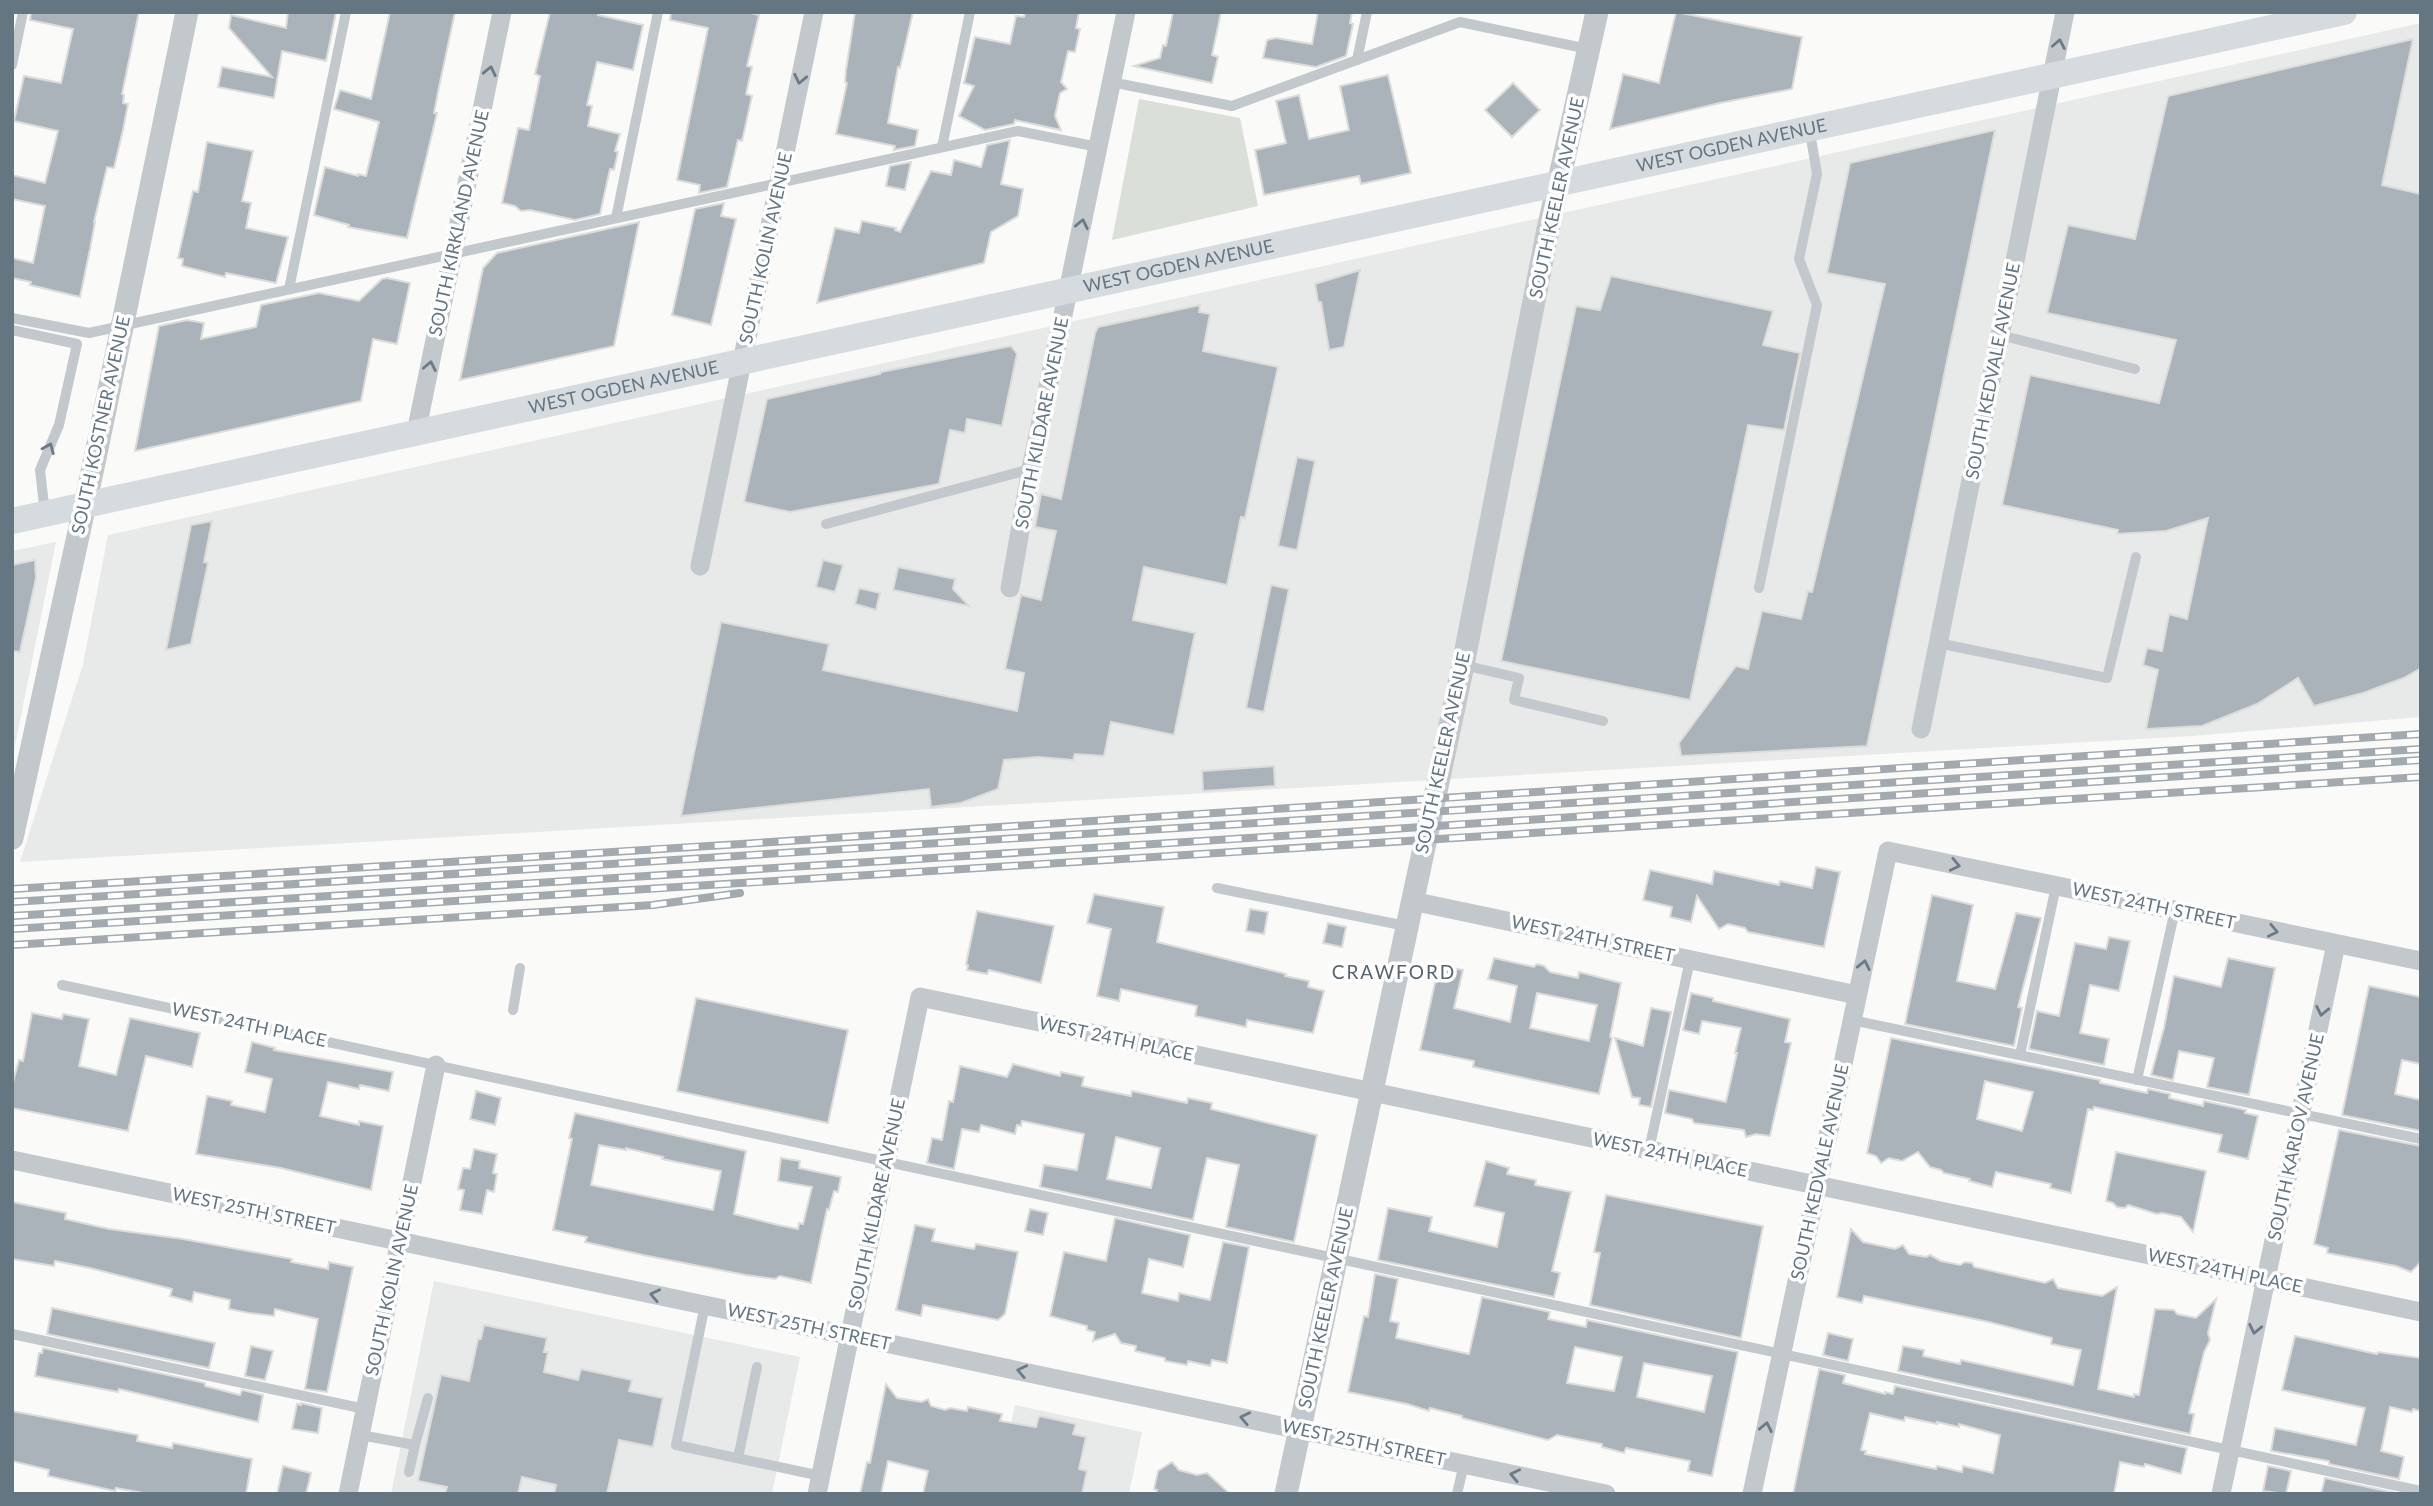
<svg xmlns="http://www.w3.org/2000/svg" width="2433" height="1506" font-family="Lato,sans-serif">
	<style>
		.built { fill: #e8e9e9 }
		.green { fill: #dadfd7 }
		.building { fill: #aab3b9; stroke: #dcdcda; stroke-width: 2; fill-rule: evenodd }
		.lines { fill: none; stroke-linecap: round; stroke-linejoin: round }
		.service { stroke: #c3c8cc; stroke-width: 10 }
		.minor { stroke: #c3c8cc; stroke-width: 19 }
		.tertiary { stroke: #c3c8cc; stroke-width: 23 }
		.secondary { stroke: #d6dbdf; stroke-width: 26 }
		.rail-casing { stroke: #a2aab0; stroke-width: 8 }
		.rail { stroke: #fff; stroke-width: 5; stroke-dasharray: 16; stroke-linecap: butt }
		.oneway { stroke: #6a7a87 }
		.labels { text-anchor: middle; stroke-width: 7; stroke-linejoin: round; paint-order: stroke }
		.street-label { font-size: 18px; fill: #657683; stroke: #fff }
		.neighbourhood-label { font-size: 19px; letter-spacing: 2px; fill: #57646e; stroke: #fff }
	</style>
	<rect width="100%" height="100%" fill="#fafaf8"/>
	<g class="built">
		<path d="M2421,23V717L2192,736L20,862L83,664L108,535Z"/>
		<path d="M56,542L12,760V551Z"/>
		<path d="M434,1281L800,1357L772,1494H391Z"/>
		<path d="M1015,1405L1142,1432L1129,1494H996Z"/>
	</g>
	<path class="green" d="M1139,99L1240,118L1258,206L1112,240Z"/>
	<g class="building">
		<path d="M31,12H139L122,94L124,95L123,103L128,104L123,130L114,168L107,167L94,222H95L90,249L80,297L30,285L31,282L12,278V258L33,263L45,206L12,199V175L45,183L58,131L14,121L24,76L61,83L73,29L30,20Z"/>
		<path d="M288,12H336L326,61L282,51L274,98L218,87L222,67L272,77L229,28L231,15L286,28Z"/>
		<path d="M390,12H455L439,87L434,113H437L407,238L348,227L349,225L314,215L325,167L358,176V174L366,176L379,122L334,109L340,90L371,99Z"/>
		<path d="M550,12H599L598,15L643,25L633,70L597,62L587,105L592,106L588,126L620,134L615,151L618,152L614,170L610,169L600,214L575,220L530,210L521,211L515,206L502,203L518,128L529,130L540,76L535,74Z"/>
		<path d="M671,12H746L759,15L747,66L752,67L746,94L752,96L742,141L738,140L727,187L699,193L700,185L677,180L708,28L670,20Z"/>
		<path d="M855,12H913L900,68L898,67L888,123L918,130L915,146L894,150L895,146L836,134L847,83L845,82L846,70Z"/>
		<path d="M1025,12H1079L1076,28L1080,29L1075,52L1068,51L1061,82L1067,89L1060,93L1055,116L1061,130L1015,120L1014,124L985,130L959,116L974,86L964,83L975,37L1010,44L1016,16L1024,17Z"/>
		<path d="M1173,12H1221L1212,55L1218,57L1212,83L1134,66L1160,58L1163,45L1166,46Z"/>
		<path d="M1318,12H1352L1350,23L1353,24L1346,56L1316,67L1263,58L1267,40L1276,38L1312,44Z"/>
		<path d="M1676,12L1802,37L1792,89L1720,103L1610,129L1623,74L1659,83Z"/>
		<path d="M2413,39L2382,185L2421,194V668L2404,678L2363,693L2314,706L2298,678L2257,704L2202,726L2146,729L2158,670L2143,665L2147,648L2162,651L2169,614L2187,619L2208,518L2166,531L2117,534L2118,530L2002,505L2030,375L2159,403L2176,340L2047,313L2068,225L2135,239L2168,96Z"/>
		<path d="M1388,75L1411,173L1361,184L1359,176L1264,195L1255,150L1286,143L1276,101L1299,95L1309,139L1349,130L1340,86Z"/>
		<path d="M1513,83L1540,110L1512,137L1485,110Z"/>
		<path d="M1995,130L1867,746L1681,756L1679,743L1736,666L1748,669L1762,611L1801,619L1808,591L1812,592L1885,284L1827,273L1850,163Z"/>
		<path d="M1010,140L1001,184L1023,189L1018,216L991,232L984,263L817,303L835,228L859,233L862,221L896,228L895,230L900,232L931,171L951,175L954,160L981,167L987,145Z"/>
		<path d="M207,142L253,151L242,201L251,203L246,228L288,237L276,283L226,273L225,277L182,266L183,259L178,258L193,191L198,192Z"/>
		<path d="M911,162L905,190L886,186L890,166Z"/>
		<path d="M724,203L721,216L736,219L711,325L672,315L695,209Z"/>
		<path d="M639,222L614,346L460,380L483,268L497,253Z"/>
		<path d="M1360,270L1344,347L1329,350L1321,302H1318L1315,284Z"/>
		<path d="M1611,276L1773,311L1763,345L1800,353L1784,430L1748,425L1690,700L1501,661L1576,306L1600,310Z"/>
		<path d="M387,278L410,283L397,344L373,339L361,401L135,451L159,326L187,320L204,323L201,339L256,327L261,305L319,293L359,301L382,279Z"/>
		<path d="M1200,305L1199,312L1210,314L1203,351L1278,367L1245,518L1241,517L1227,585L1144,567L1133,620L1195,633L1174,735L1111,722L1104,756L1075,754L1073,760L1038,757L1004,760L998,789L961,803L931,807L929,789L681,816L721,622L829,644L823,670L1017,711L1024,673L1005,669L1021,595L1041,600L1056,531L1035,527L1041,494L1061,499L1095,333L1098,327Z"/>
		<path d="M1011,346L1017,354L1002,426L967,419L965,433L950,430L939,484L790,512L744,502L767,399L880,374L881,372Z"/>
		<path d="M1297,457L1315,461L1297,550L1278,546Z"/>
		<path d="M212,521L204,562L208,563L191,644L166,650L191,525Z"/>
		<path d="M35,560L36,578L20,652L12,651V565Z"/>
		<path d="M823,560L843,565L835,592L816,587Z"/>
		<path d="M898,567L955,579L953,589L969,606L893,590Z"/>
		<path d="M1271,585L1289,589L1264,712L1246,708Z"/>
		<path d="M859,588L880,593L876,610L855,604Z"/>
		<path d="M1274,766L1275,786L1203,791L1202,771Z"/>
		<path d="M1816,867L1840,872L1824,947L1748,932L1745,928L1728,924L1719,929L1697,896L1691,922L1670,917L1672,907L1643,900L1650,870L1712,884L1714,871L1779,885L1780,881L1812,888Z"/>
		<path d="M1094,894L1164,907L1157,942L1286,974L1285,976L1309,981L1308,987L1324,991L1313,1033L1247,1020L1246,1027L1195,1016L1197,1006L1121,989L1119,1001L1097,996L1111,929L1087,923Z"/>
		<path d="M1932,895L1973,905L1957,981L1995,989L2016,913L2041,918L2018,1007L2022,1008L2014,1046L1905,1024Z"/>
		<path d="M1250,909L1268,912L1264,934L1246,931Z"/>
		<path d="M977,911L1054,926L1041,983L989,970L987,974L967,970L968,965L966,964Z"/>
		<path d="M1328,923L1346,927L1342,947L1323,943Z"/>
		<path d="M2109,937L2130,941L2119,991L2090,985L2080,1033L2109,1039L2104,1065L2029,1049L2037,1011L2059,1016L2075,943L2106,949Z"/>
		<path d="M1494,958L1534,967L1537,964L1544,966L1550,972L1578,978L1579,972L1621,983L1610,1037L1612,1038L1599,1094L1473,1067L1474,1061L1420,1050L1439,965L1463,970L1454,1008L1510,1022L1517,986L1488,979ZM1537,993L1597,1005L1589,1041L1530,1028Z"/>
		<path d="M2228,958L2275,968L2249,1095L2207,1087L2214,1058L2179,1051L2173,1080L2151,1075L2164,1028L2174,976L2221,987Z"/>
		<path d="M2369,986L2421,997V1064L2402,1060L2395,1094L2421,1100V1131L2342,1115Z"/>
		<path d="M1691,993L1713,998V1001L1790,1019L1785,1042L1791,1043L1770,1136L1756,1134L1746,1137L1744,1130L1694,1123L1692,1119L1665,1113L1669,1090L1726,1102L1737,1053H1735L1741,1028L1702,1021L1699,1034L1683,1030Z"/>
		<path d="M696,998L848,1030L828,1123L677,1091Z"/>
		<path d="M1651,1008L1671,1012L1651,1107L1639,1105L1640,1098L1632,1097L1615,1038L1643,1046Z"/>
		<path d="M32,1013L62,1019L63,1014L89,1019L79,1066L116,1075L130,1018L200,1033L192,1067L146,1056L128,1131L12,1108V1086L19,1060L23,1061Z"/>
		<path d="M1891,1038L2100,1080V1083L2147,1093L2148,1089L2170,1094L2169,1098L2203,1106L2204,1101L2246,1110L2245,1113L2258,1116L2248,1159L2218,1152L2222,1135L2094,1107L2093,1110L2088,1109L2071,1193L2050,1188L2051,1184L1996,1172L1992,1187L1969,1181L1970,1179L1944,1173L1941,1170L1930,1167L1918,1152L1902,1161L1889,1158L1881,1163L1876,1156L1867,1153ZM1985,1081L2033,1092L2022,1131L1977,1119Z"/>
		<path d="M252,1042L275,1048L274,1050L393,1072L389,1091L360,1085L359,1089L328,1082L320,1116L359,1125V1121L383,1126L371,1190L281,1168L196,1154L207,1096L232,1101L231,1105L265,1112L272,1079L245,1072Z"/>
		<path d="M1013,1064L1060,1076L1061,1072L1084,1077L1082,1086L1131,1096L1132,1091L1187,1103L1188,1098L1212,1103L1211,1109L1317,1135L1294,1242L1226,1227L1239,1165L1207,1158L1193,1220L1040,1187L1044,1165L1077,1170L1084,1134L1022,1121L1021,1126L1017,1125L1015,1134L981,1125L979,1132L962,1129L954,1169L927,1163L932,1138L942,1140L949,1101L953,1102L960,1066L1007,1077ZM1116,1137L1160,1148L1151,1188L1107,1179Z"/>
		<path d="M476,1091L501,1098L495,1125L470,1119Z"/>
		<path d="M575,1113L746,1151L734,1214L778,1225L798,1229L799,1223L803,1224L812,1187L778,1181L781,1158L800,1161L799,1168L841,1177L838,1192L834,1191L829,1210L827,1209L811,1283L780,1276L775,1279L746,1275L643,1255L585,1242L587,1237L553,1230L572,1139L569,1138ZM599,1145L626,1150V1148L663,1157L662,1159L721,1171L713,1210L591,1185Z"/>
		<path d="M2339,1130L2421,1146V1258L2419,1264L2411,1272L2396,1266L2327,1253L2328,1248L2314,1244Z"/>
		<path d="M474,1149L497,1154L493,1173L497,1174L494,1192L487,1190L482,1214L460,1210L464,1190L458,1189L463,1168L470,1169Z"/>
		<path d="M2116,1152L2206,1171L2193,1232L2181,1217L2162,1213L2157,1214L2128,1205L2125,1208L2117,1207L2113,1203L2106,1201Z"/>
		<path d="M1486,1161L1509,1168L1507,1174L1536,1180L1535,1185L1571,1192L1552,1271L1560,1273L1554,1297L1378,1260L1388,1208L1432,1217L1429,1231L1497,1247L1504,1213L1474,1206Z"/>
		<path d="M1606,1195L1763,1226L1741,1338L1590,1305L1600,1253L1594,1252Z"/>
		<path d="M12,1202L66,1213L65,1219L109,1229L183,1239L292,1259L291,1262L328,1269L329,1262L353,1267L327,1392L305,1389L318,1319L275,1309L274,1316L249,1313L229,1309L230,1300L194,1292L192,1302L170,1296L172,1289L90,1268L55,1261L54,1266L12,1259Z"/>
		<path d="M1030,1209L1048,1213L1043,1235L1025,1231Z"/>
		<path d="M1115,1218L1190,1235L1183,1267L1149,1259L1142,1293L1178,1301L1179,1293L1210,1300L1223,1242L1249,1247L1227,1363L1212,1360L1210,1366L1188,1361L1187,1365L1165,1361V1358L1135,1351L1136,1346L1121,1343L1115,1334L1093,1341L1095,1332L1087,1330V1326L1050,1316L1064,1252L1106,1261Z"/>
		<path d="M915,1225L935,1229L932,1241L974,1249L976,1244L1018,1252L1005,1314L998,1320L923,1305L921,1316L896,1310Z"/>
		<path d="M1851,1229L1863,1242L1895,1249L1903,1245L1909,1254L1926,1257L1930,1255L1941,1261L1960,1265L1965,1262L1972,1263L1974,1267L2045,1283L2053,1279L2058,1288L2102,1296L2117,1287L2098,1389L2134,1397V1394L2139,1395L2155,1309L2174,1310L2177,1314L2196,1318L2216,1299L2208,1333L2210,1340L2204,1352L2189,1413L2194,1414L2190,1434L1898,1371L1903,1346L1924,1350L1923,1356L1960,1364L1961,1360L2073,1385L2081,1350L2051,1344L2052,1338L1989,1322L1864,1296L1862,1303L1837,1297Z"/>
		<path d="M1375,1274L1398,1279L1390,1321L1399,1323L1396,1338L1469,1354L1482,1297L1550,1312L1548,1319L1586,1327L1587,1320L1738,1352L1712,1476L1688,1471L1690,1461L1626,1448L1624,1453L1602,1447V1444L1557,1435L1548,1440L1462,1418V1416L1430,1408L1429,1411L1407,1404L1348,1392L1364,1316L1368,1317ZM1575,1347L1622,1357L1614,1391L1567,1383ZM1644,1363L1712,1376L1704,1412L1637,1397Z"/>
		<path d="M52,1308L215,1343L209,1368L47,1334Z"/>
		<path d="M484,1325L547,1338L544,1352H548L544,1372L578,1380L581,1369L632,1380L629,1391L663,1398L653,1447L619,1440L607,1494H554L556,1485L522,1477L518,1494H445L447,1487L418,1481L441,1375L469,1381L478,1339H481Z"/>
		<path d="M1828,1333L1853,1339L1848,1361L1823,1355Z"/>
		<path d="M2295,1336L2377,1354L2378,1352L2421,1358V1411L2413,1409L2412,1412L2390,1407L2381,1451L2404,1457L2399,1479L2329,1464V1461L2271,1451L2275,1428L2356,1445L2365,1408L2282,1390Z"/>
		<path d="M251,1346L273,1351L265,1380L245,1376Z"/>
		<path d="M43,1348L205,1383V1386L240,1395L242,1390L263,1395L258,1422L119,1389L118,1392L35,1376L39,1353H42Z"/>
		<path d="M1819,1369L1845,1375L1843,1383L1885,1394V1392L1893,1394L1895,1386L2187,1448L2181,1474L2145,1464L2144,1467L2120,1462L2114,1494H1793ZM1870,1413L1904,1421L1905,1417L1937,1424V1422L1959,1427V1424L2000,1435L1993,1473L1963,1466L1962,1472L1937,1466L1936,1469L1865,1454L1866,1451L1861,1450Z"/>
		<path d="M886,1384L897,1398L922,1402L928,1399L931,1406L945,1410L950,1408L967,1411L968,1407L1002,1414L1000,1421L1036,1427L1039,1416L1076,1424L1073,1434L1086,1437L1079,1469L1087,1471L1082,1494H923L928,1471L888,1461L881,1494H860L867,1462L870,1463Z"/>
		<path d="M301,1403L322,1408L318,1433L292,1429L297,1404L301,1405Z"/>
		<path d="M12,1411L138,1435L137,1441L172,1448L173,1443L252,1459L246,1494H149L116,1488L115,1491L48,1476L49,1470L12,1461Z"/>
		<path d="M1172,1462L1179,1470L1197,1475L1207,1473L1230,1494H1156L1157,1490L1154,1489L1158,1471Z"/>
		<path d="M283,1466L311,1473L306,1494H277Z"/>
		<path d="M2268,1466L2291,1471L2286,1494L2263,1491Z"/>
		<path d="M2325,1478L2396,1493L2321,1494Z"/>
	</g>
	<g class="lines">
		<g class="service">
			<path d="M1357,60L1367,12"/>
			<path d="M12,65L23,12"/>
			<path d="M1111,82L1232,106L1460,22L1588,49"/>
			<path d="M942,147L970,12"/>
			<path d="M616,218L658,12"/>
			<path d="M289,289L346,12"/>
			<path d="M12,318L89,333L1018,131L1098,147"/>
			<path d="M12,330L77,344L59,425L40,470L45,513"/>
			<path d="M2000,335L2135,369"/>
			<path d="M826,524L1031,469"/>
			<path d="M1759,588L1817,305L1799,259L1817,174L1810,132"/>
			<path d="M1938,643L2107,678L2136,557"/>
			<path d="M1463,665L1519,678L1514,700L1603,721"/>
			<path d="M1217,888L1406,926"/>
			<path d="M62,985L2421,1491"/>
			<path d="M513,1010L520,968"/>
			<path d="M1852,1020L2421,1139"/>
			<path d="M2020,1055L2056,886"/>
			<path d="M2137,1080L2175,910"/>
			<path d="M1649,1150L1690,960"/>
			<path d="M705,1305L676,1445L821,1476"/>
			<path d="M12,1334L365,1409"/>
			<path d="M360,1435L415,1445L428,1398"/>
			<path d="M738,1458L757,1367"/>
			<path d="M409,1472L415,1445"/>
			<path d="M1457,1494L1464,1464"/>
		</g>
		<g class="minor">
			<path d="M416,433L502,12"/>
			<path d="M700,566L814,12"/>
			<path d="M1010,588L1031,469L1126,12"/>
			<path d="M1921,729L2065,12"/>
			<path d="M1412,901L1857,995"/>
			<path d="M12,1160L1606,1494"/>
			<path d="M348,1494L436,1065"/>
			<path d="M817,1494L920,997L2421,1312"/>
			<path d="M1752,1494L1888,851L2421,961"/>
			<path d="M2221,1494L2336,944"/>
		</g>
		<g class="tertiary">
			<path d="M12,838L94,463L187,12"/>
			<path d="M1286,1494L1463,665L1548,229L1597,12"/>
		</g>
		<path class="secondary" id="s1" d="M12,521L2344,12"/>
		<g class="rail-casing">
			<g id="rail">
				<path d="M12,889L741,844L2421,734"/>
				<path d="M12,902L2421,749"/>
				<path d="M12,916L1377,830L2421,760"/>
				<path d="M12,929L2421,777"/>
				<path d="M12,945L653,905L740,893"/>
			</g>
		</g>
		<use href="#rail" class="rail"/>
	</g>
	<defs><path id="oneway-chevron" d="M-2-3.5L2.5 0L-2 3.5" fill="none" stroke-width="1.6" stroke-linecap="round" stroke-linejoin="round" transform="scale(1.75)"/></defs>
	<g class="oneway">
		<use href="#oneway-chevron" transform="translate(2059 44) rotate(-79)"/>
		<use href="#oneway-chevron" transform="translate(490 71) rotate(-78)"/>
		<use href="#oneway-chevron" transform="translate(800 79) rotate(102)"/>
		<use href="#oneway-chevron" transform="translate(1082 224) rotate(-78)"/>
		<use href="#oneway-chevron" transform="translate(430 366) rotate(-79)"/>
		<use href="#oneway-chevron" transform="translate(49 448) rotate(-67)"/>
		<use href="#oneway-chevron" transform="translate(1955 865) rotate(12)"/>
		<use href="#oneway-chevron" transform="translate(2273 931) rotate(12)"/>
		<use href="#oneway-chevron" transform="translate(1864 965) rotate(-78)"/>
		<use href="#oneway-chevron" transform="translate(2322 1011) rotate(102)"/>
		<use href="#oneway-chevron" transform="translate(655 1295) rotate(-168)"/>
		<use href="#oneway-chevron" transform="translate(2255 1329) rotate(102)"/>
		<use href="#oneway-chevron" transform="translate(1022 1371) rotate(-168)"/>
		<use href="#oneway-chevron" transform="translate(1245 1418) rotate(-168)"/>
		<use href="#oneway-chevron" transform="translate(1766 1427) rotate(-78)"/>
		<use href="#oneway-chevron" transform="translate(1515 1475) rotate(-168)"/>
	</g>
	<g class="labels">
		<g class="street-label">
			<text dy="6" stroke="none"><textPath href="#s1" startOffset="1760">WEST OGDEN AVENUE</textPath></text>
			<text transform="translate(1557 198) rotate(-78)" y="6">SOUTH KEELER AVENUE</text>
			<text transform="translate(459 223) rotate(-78)" y="6">SOUTH KIRKLAND AVENUE</text>
			<text transform="translate(766 248) rotate(-78)" y="6">SOUTH KOLIN AVENUE</text>
			<text dy="6" stroke="none"><textPath href="#s1" startOffset="1194">WEST OGDEN AVENUE</textPath></text>
			<text transform="translate(1993 371) rotate(-79)" y="6">SOUTH KEDVALE AVENUE</text>
			<text dy="6" stroke="none"><textPath href="#s1" startOffset="626">WEST OGDEN AVENUE</textPath></text>
			<text transform="translate(1042 423) rotate(-79)" y="6">SOUTH KILDARE AVENUE</text>
			<text transform="translate(101 425) rotate(-78)" y="6">SOUTH KOSTNER AVENUE</text>
			<text transform="translate(1443 753) rotate(-78)" y="6">SOUTH KEELER AVENUE</text>
			<text transform="translate(2154 906) rotate(12)" y="6">WEST 24TH STREET</text>
			<text transform="translate(1593 939) rotate(12)" y="6">WEST 24TH STREET</text>
			<text transform="translate(249 1025) rotate(12)" y="6">WEST 24TH PLACE</text>
			<text transform="translate(1116 1039) rotate(12)" y="6">WEST 24TH PLACE</text>
			<text transform="translate(2296 1137) rotate(-78)" y="6">SOUTH KARLOV AVENUE</text>
			<text transform="translate(1670 1155) rotate(12)" y="6">WEST 24TH PLACE</text>
			<text transform="translate(1820 1172) rotate(-78)" y="6">SOUTH KEDVALE AVENUE</text>
			<text transform="translate(877 1204) rotate(-78)" y="6">SOUTH KILDARE AVENUE</text>
			<text transform="translate(254 1211) rotate(12)" y="6">WEST 25TH STREET</text>
			<text transform="translate(2225 1271) rotate(12)" y="6">WEST 24TH PLACE</text>
			<text transform="translate(392 1280) rotate(-78)" y="6">SOUTH KOLIN AVENUE</text>
			<text transform="translate(1326 1308) rotate(-78)" y="6">SOUTH KEELER AVENUE</text>
			<text transform="translate(809 1327) rotate(12)" y="6">WEST 25TH STREET</text>
			<text transform="translate(1364 1443) rotate(12)" y="6">WEST 25TH STREET</text>
		</g>
		<g class="neighbourhood-label">
			<text x="1394" y="979">CRAWFORD</text>
		</g>
	</g>
	<rect width="2433" height="1506" fill="none" stroke="#657683" stroke-width="28"/>
</svg>
